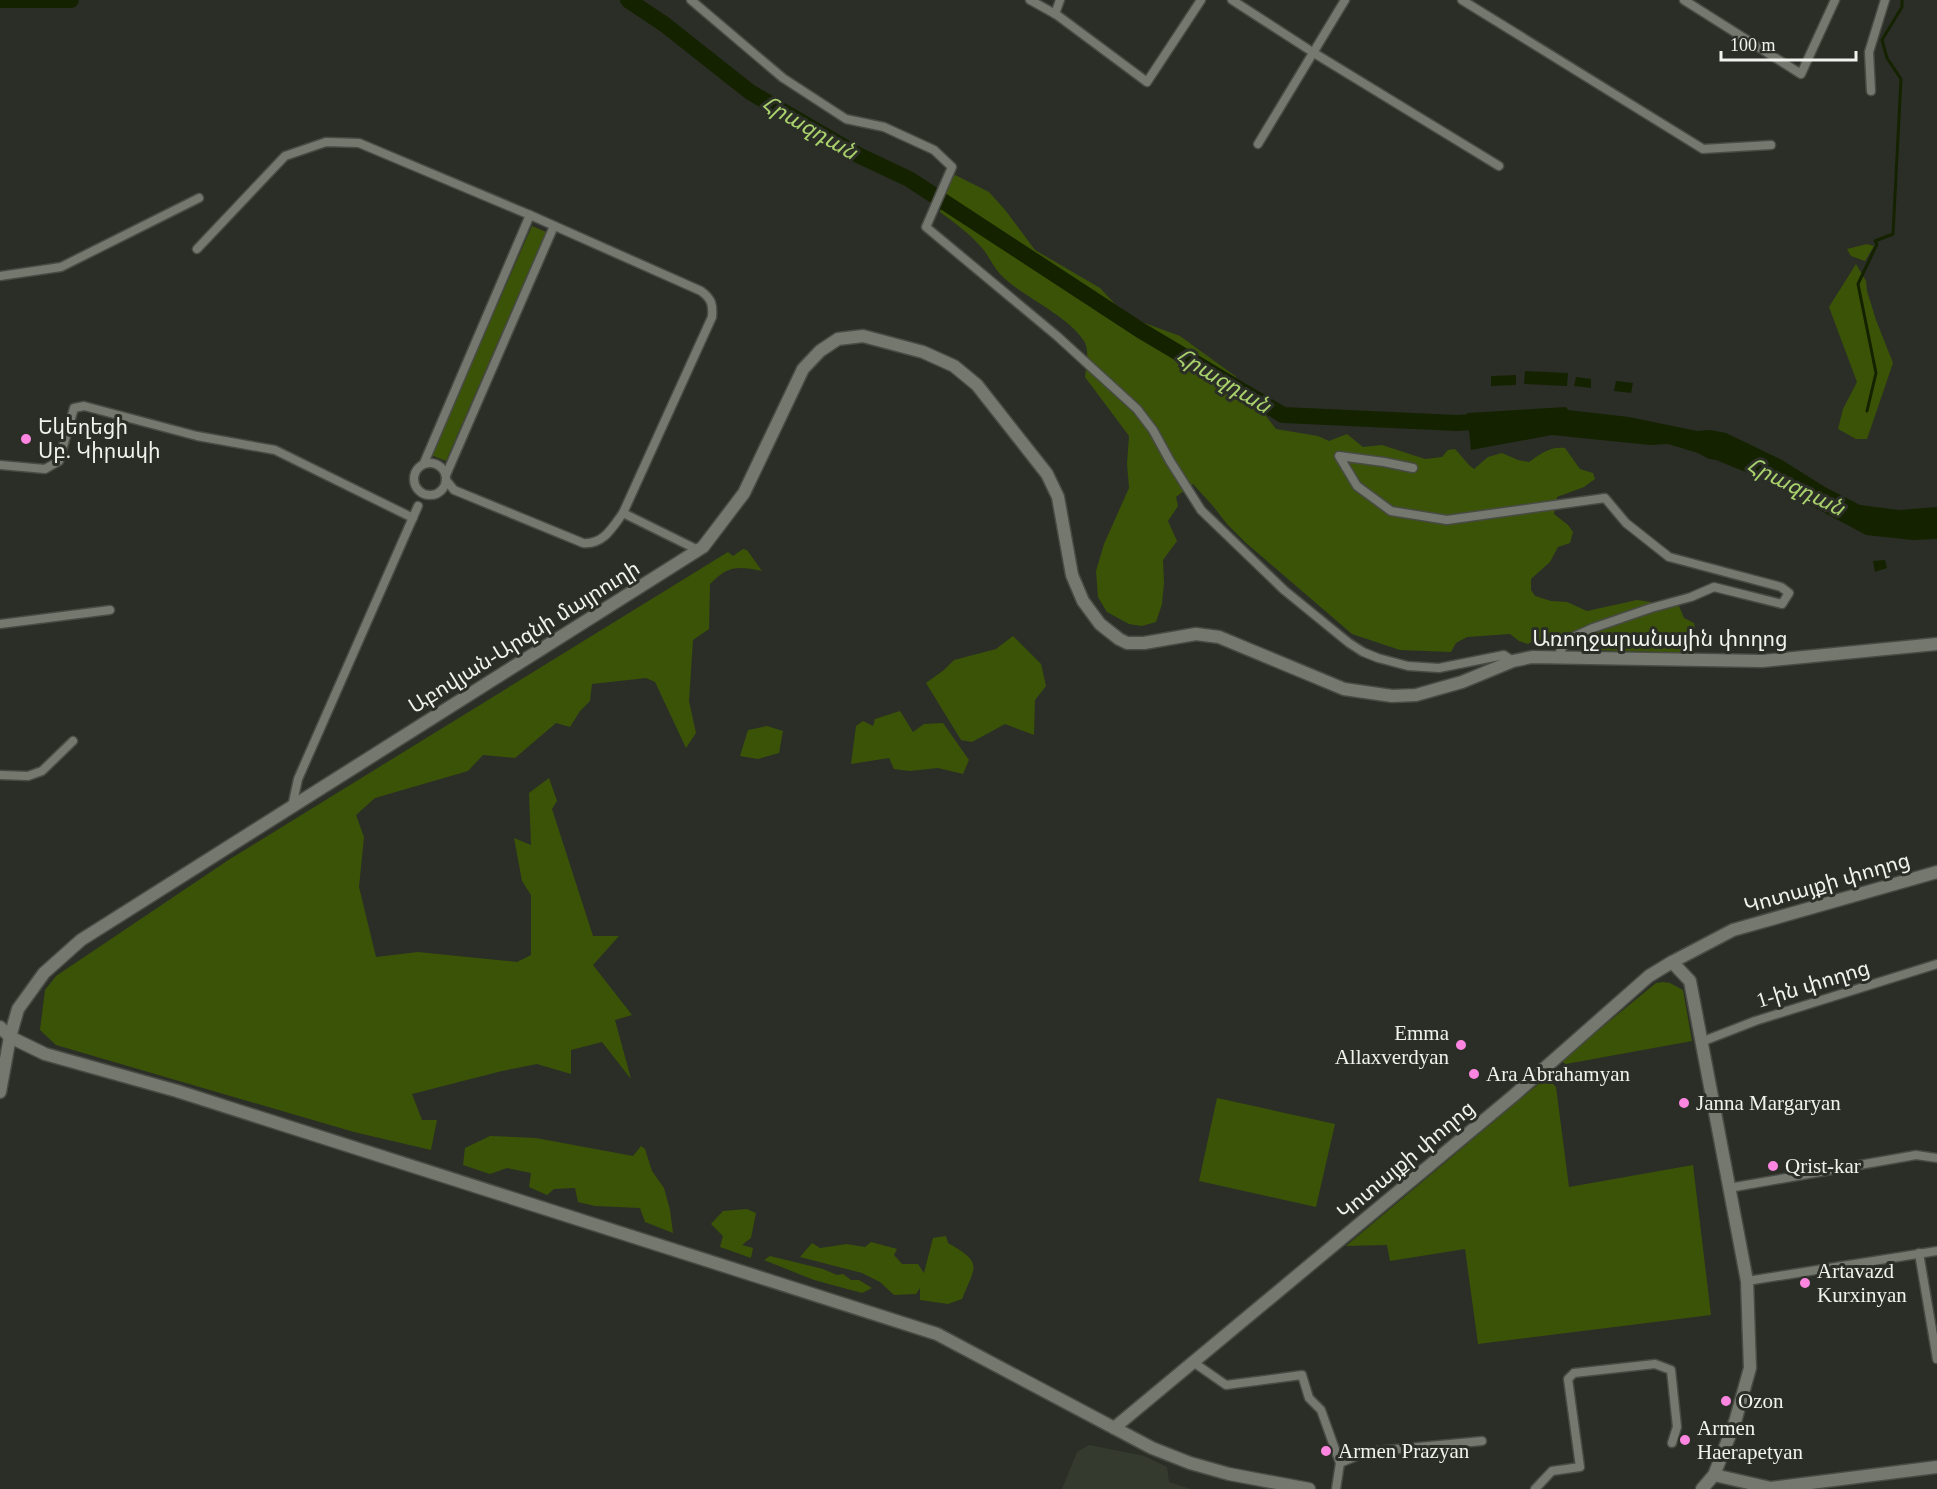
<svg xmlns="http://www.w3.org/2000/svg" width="1937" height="1489" font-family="'Times New Roman','Noto Sans Armenian',serif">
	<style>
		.built { fill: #343a2d }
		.green { fill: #3b5307 }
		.water { fill: #152200 }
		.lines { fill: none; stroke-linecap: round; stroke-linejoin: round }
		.stream { stroke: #152200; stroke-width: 3 }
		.river { stroke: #152200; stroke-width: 16 }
		.street-casing { stroke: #484b44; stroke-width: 11 }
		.secondary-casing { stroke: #484b44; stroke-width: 15 }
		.street { stroke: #74786f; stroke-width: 8 }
		.secondary { stroke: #74786f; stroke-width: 12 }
		.poi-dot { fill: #fe86e1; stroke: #2b2e26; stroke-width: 2 }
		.labels { text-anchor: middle; stroke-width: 6; stroke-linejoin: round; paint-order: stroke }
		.poi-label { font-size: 21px; fill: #f0f2ed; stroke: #2b2e26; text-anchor: start }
		.street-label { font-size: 21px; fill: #f0f2ed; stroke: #2b2e26 }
		.water-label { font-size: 22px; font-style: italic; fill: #a9d16c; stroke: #2b2e26 }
	</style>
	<rect width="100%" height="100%" fill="#2b2e26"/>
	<path class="built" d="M1089,1445L1144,1456L1167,1467L1169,1482L1191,1489H1062L1077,1452Z"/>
	<g class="green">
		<path d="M955,175L989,192L1006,211L1035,250L1100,288L1115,304L1139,321L1180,336L1235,376L1276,429L1318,436L1329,441L1347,434L1363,447L1382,445L1425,459L1442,457L1448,450L1455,449L1470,466L1474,469L1488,457L1502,453L1518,460L1529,462C1540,454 1550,446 1565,448L1580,469L1593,473L1595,479L1584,487L1557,497L1554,514L1568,525L1573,532L1570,543L1558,547L1550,562L1531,579V590L1535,596L1551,601L1567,602L1587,611L1637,600L1679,606L1684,618L1694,623L1695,628L1690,632L1701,644L1690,653L1591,650L1570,647L1537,639L1528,644L1519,641L1510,634L1467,637L1456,643L1451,652L1400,650L1352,634L1246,543L1227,524L1213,506L1193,484L1176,497L1178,506L1168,521L1177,541L1163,560L1164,583L1162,604L1156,622L1142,626L1129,624L1107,612L1098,597L1096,571L1104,544L1129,488L1127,464L1129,436L1085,377C1086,367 1090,350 1084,341C1066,314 1024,298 1001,275C993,267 989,256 982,248C970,234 955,223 940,212L949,183Z"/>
		<path d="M532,226L546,232L446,461L431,455Z"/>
		<path d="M1867,244L1874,246L1865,261L1851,256L1847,249Z"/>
		<path d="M1856,264L1866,281L1867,291L1876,320L1893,363L1867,439H1856L1838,429L1843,409L1857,382L1829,307Z"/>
		<path d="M743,549L747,550L762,571C738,566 728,565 710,584L709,629L693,640L689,701L696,733L686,748L655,682L646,678L592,684L590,701L580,711L570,727L556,723L515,758L483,755L468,771L375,798L356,815L364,837L359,887L376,957L418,952L517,962L531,955V895L522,881L514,838L531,845L529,793L549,778L557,801L552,809L593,936H619L593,965L632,1015L615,1020L631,1079L602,1042L571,1050V1074L537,1064L502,1071L412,1094L422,1120H437L431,1150L354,1132L56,1045L40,1030L45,990L56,976L230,859L728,552L733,556Z"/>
		<path d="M1013,636L1041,664L1046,686L1035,700L1034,735L1005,724L972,742L961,740L926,683L944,670L954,660L996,649Z"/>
		<path d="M900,711L913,732L924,724L943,723L969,760L963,774L938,768L910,771L894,769L889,758L851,764L856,726L863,721L873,726L875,719Z"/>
		<path d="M767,726L783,731L779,753L758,759L740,756L748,730Z"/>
		<path d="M1663,982L1670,983L1683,990L1692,1041L1566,1064L1561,1061L1656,983Z"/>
		<path d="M1549,1080L1556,1087L1569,1187L1693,1165L1711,1315L1478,1344L1465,1249L1390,1261L1387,1245L1346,1246L1542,1081Z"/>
		<path d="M1217,1098L1335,1124L1316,1207L1199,1181Z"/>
		<path d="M490,1136L536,1138L633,1156L641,1146L645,1149L652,1171L664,1188L670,1210L673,1233L645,1222L640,1208L595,1206L578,1202L575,1188L554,1189L547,1195L529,1187L531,1173L507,1168L490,1174L463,1165L465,1148Z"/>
		<path d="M747,1209L756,1213L751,1238L742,1245L753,1248L751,1258L720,1247L723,1236L711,1224L723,1211Z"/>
		<path d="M946,1236L948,1243C983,1263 976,1265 962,1299L948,1304L920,1300V1288L916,1294L894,1295L880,1282L862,1273L800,1257L812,1243L820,1248L847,1244L865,1247L871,1242L897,1249L894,1255L902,1264H918L924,1273L933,1238Z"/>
		<path d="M770,1256L823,1269L837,1275L843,1274L851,1280H859L872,1288L862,1293L814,1280L764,1260Z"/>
	</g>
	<g class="water">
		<path d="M1525,371L1568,373L1567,386L1524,384Z"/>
		<path d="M1516,375V385L1491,386V376Z"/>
		<path d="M1576,377L1591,379V388L1574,386Z"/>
		<path d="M1616,381L1633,383L1631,393L1614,391Z"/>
		<path d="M1566,407L1568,410L1629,417L1697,431L1710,430L1726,433L1782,460L1825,487L1860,505L1899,510L1937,507V539L1913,540L1866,535L1758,477L1716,460L1709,459L1698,453L1668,444L1650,445L1552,435L1471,450L1467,413Z"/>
		<path d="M1885,560L1887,568L1875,572L1873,561Z"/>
	</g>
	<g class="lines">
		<path class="stream" d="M1867,411L1876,373L1858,284L1877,244L1875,241L1893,234L1901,79L1887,58L1882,40L1902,7V0"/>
		<g class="river">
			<path d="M0,0H71"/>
			<path d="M628,0L664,24L750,92L858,155L909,179L1140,330L1283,415L1457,423L1489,421"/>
		</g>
		<g class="street-casing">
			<g id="street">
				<path d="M691,0L783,78L846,119L884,127L934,150L952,167L926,227L1057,336L1137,409L1153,430L1170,461L1201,510L1284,590L1349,643L1363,652L1378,658L1408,666L1439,668L1504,655L1513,661"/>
				<path d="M1030,0L1057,15L1147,82L1201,0"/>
				<path d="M1232,0L1314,53L1499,166"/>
				<path d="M1462,0L1703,149L1771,145"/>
				<path d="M1684,0L1801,74L1835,0"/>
				<path d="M1055,14L1060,0"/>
				<path d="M1871,91L1869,52L1885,0"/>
				<path d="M1258,144L1345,0"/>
				<path d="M197,249L285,156L326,142L359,143L530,215L701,291C712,299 713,305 712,317L623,513C612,528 603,545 583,543L454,490L446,480"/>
				<path d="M0,276L61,267L199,198"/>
				<circle cx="430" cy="479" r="16"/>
				<path d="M424,463L530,215"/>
				<path d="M0,465L45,469L59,461L74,408L84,406L197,436L275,450L413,518"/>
				<path d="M1413,468L1384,462L1339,456L1357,486L1391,511L1447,520L1605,498L1626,523L1669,557L1781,587L1789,593L1782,604L1714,587L1691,597L1651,608L1593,628L1567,640L1557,657"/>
				<path d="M446,475L554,226"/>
				<path d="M623,513L698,550"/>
				<path d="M0,624L110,610"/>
				<path d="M0,775L28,776L42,771L73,741"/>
				<path d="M292,807L298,779L418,506"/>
				<path d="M1701,1042L1755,1021L1937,964"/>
				<path d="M1729,1188L1916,1155L1937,1158"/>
				<path d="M1919,1253L1937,1359"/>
				<path d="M1747,1281L1937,1251"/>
				<path d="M1193,1362L1226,1385L1302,1375L1309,1398L1321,1410L1340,1463"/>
				<path d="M1336,1489L1340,1463L1366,1452L1482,1441"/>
				<path d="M1535,1489L1552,1471L1580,1467L1568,1379L1574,1373L1655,1364L1671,1370L1677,1427L1672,1443"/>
			</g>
		</g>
		<g class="secondary-casing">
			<g id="secondary">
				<path d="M1672,962L1690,981L1747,1281L1750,1368L1735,1422L1714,1475L1702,1489"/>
				<path d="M0,1027L10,1037L45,1054L177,1091L937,1334L1152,1448L1190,1463L1229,1474L1309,1489"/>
				<path d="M0,1092L10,1037L18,1009L44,973L81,940L703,547L744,493L803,369L820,351L838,339L863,336L923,352L954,366L977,385L1047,474L1058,497L1072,575L1083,601L1100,624L1119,639L1127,643H1144L1196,634L1219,637L1344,689L1392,696L1416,695L1462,682L1513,661L1532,657L1762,661L1937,644"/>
				<path d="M1114,1428L1513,1096L1649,976L1672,962L1733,930L1937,872"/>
				<path d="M1714,1475L1771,1488L1937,1467"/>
			</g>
		</g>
		<use href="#street" class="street"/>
		<use href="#secondary" class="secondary"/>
	</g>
	<g class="poi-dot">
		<circle cx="26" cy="439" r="6"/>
		<circle cx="1461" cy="1045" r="6"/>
		<circle cx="1474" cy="1074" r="6"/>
		<circle cx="1684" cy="1103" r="6"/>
		<circle cx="1773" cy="1166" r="6"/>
		<circle cx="1805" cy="1283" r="6"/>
		<circle cx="1726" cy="1401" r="6"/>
		<circle cx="1685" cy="1440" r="6"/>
		<circle cx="1326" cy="1451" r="6"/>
	</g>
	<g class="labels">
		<g class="poi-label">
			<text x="38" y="434">Եկեղեցի<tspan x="38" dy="24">Սբ. Կիրակի</tspan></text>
			<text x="1449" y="1040" text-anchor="end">Emma<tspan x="1449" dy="24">Allaxverdyan</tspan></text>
			<text x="1486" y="1081">Ara Abrahamyan</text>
			<text x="1696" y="1110">Janna Margaryan</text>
			<text x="1785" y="1173">Qrist-kar</text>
			<text x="1817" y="1278">Artavazd<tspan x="1817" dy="24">Kurxinyan</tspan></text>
			<text x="1738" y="1408">Ozon</text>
			<text x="1697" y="1435">Armen<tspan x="1697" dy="24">Haerapetyan</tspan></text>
			<text x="1338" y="1458">Armen Prazyan</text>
		</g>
		<g class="street-label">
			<text transform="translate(524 637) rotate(-32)" y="7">Աբովյան-Արզնի մայրուղի</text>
			<text x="1660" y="646">Առողջարանային փողոց</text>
			<text transform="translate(1827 883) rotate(-16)" y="7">Կոտայքի փողոց</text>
			<text transform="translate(1813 984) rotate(-17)" y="7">1-ին փողոց</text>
			<text transform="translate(1406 1160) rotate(-40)" y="7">Կոտայքի փողոց</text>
		</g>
		<g class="water-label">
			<text transform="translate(810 127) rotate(30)" y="8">Հրազդան</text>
			<text transform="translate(1224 380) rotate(31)" y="8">Հրազդան</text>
			<text transform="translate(1796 486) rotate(26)" y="8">Հրազդան</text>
		</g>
	</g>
	<path d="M1721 51v9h135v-9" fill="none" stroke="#f0f2ed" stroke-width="3"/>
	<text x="1730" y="51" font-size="18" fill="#f0f2ed" stroke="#2b2e26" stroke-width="4.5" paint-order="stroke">100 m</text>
</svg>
